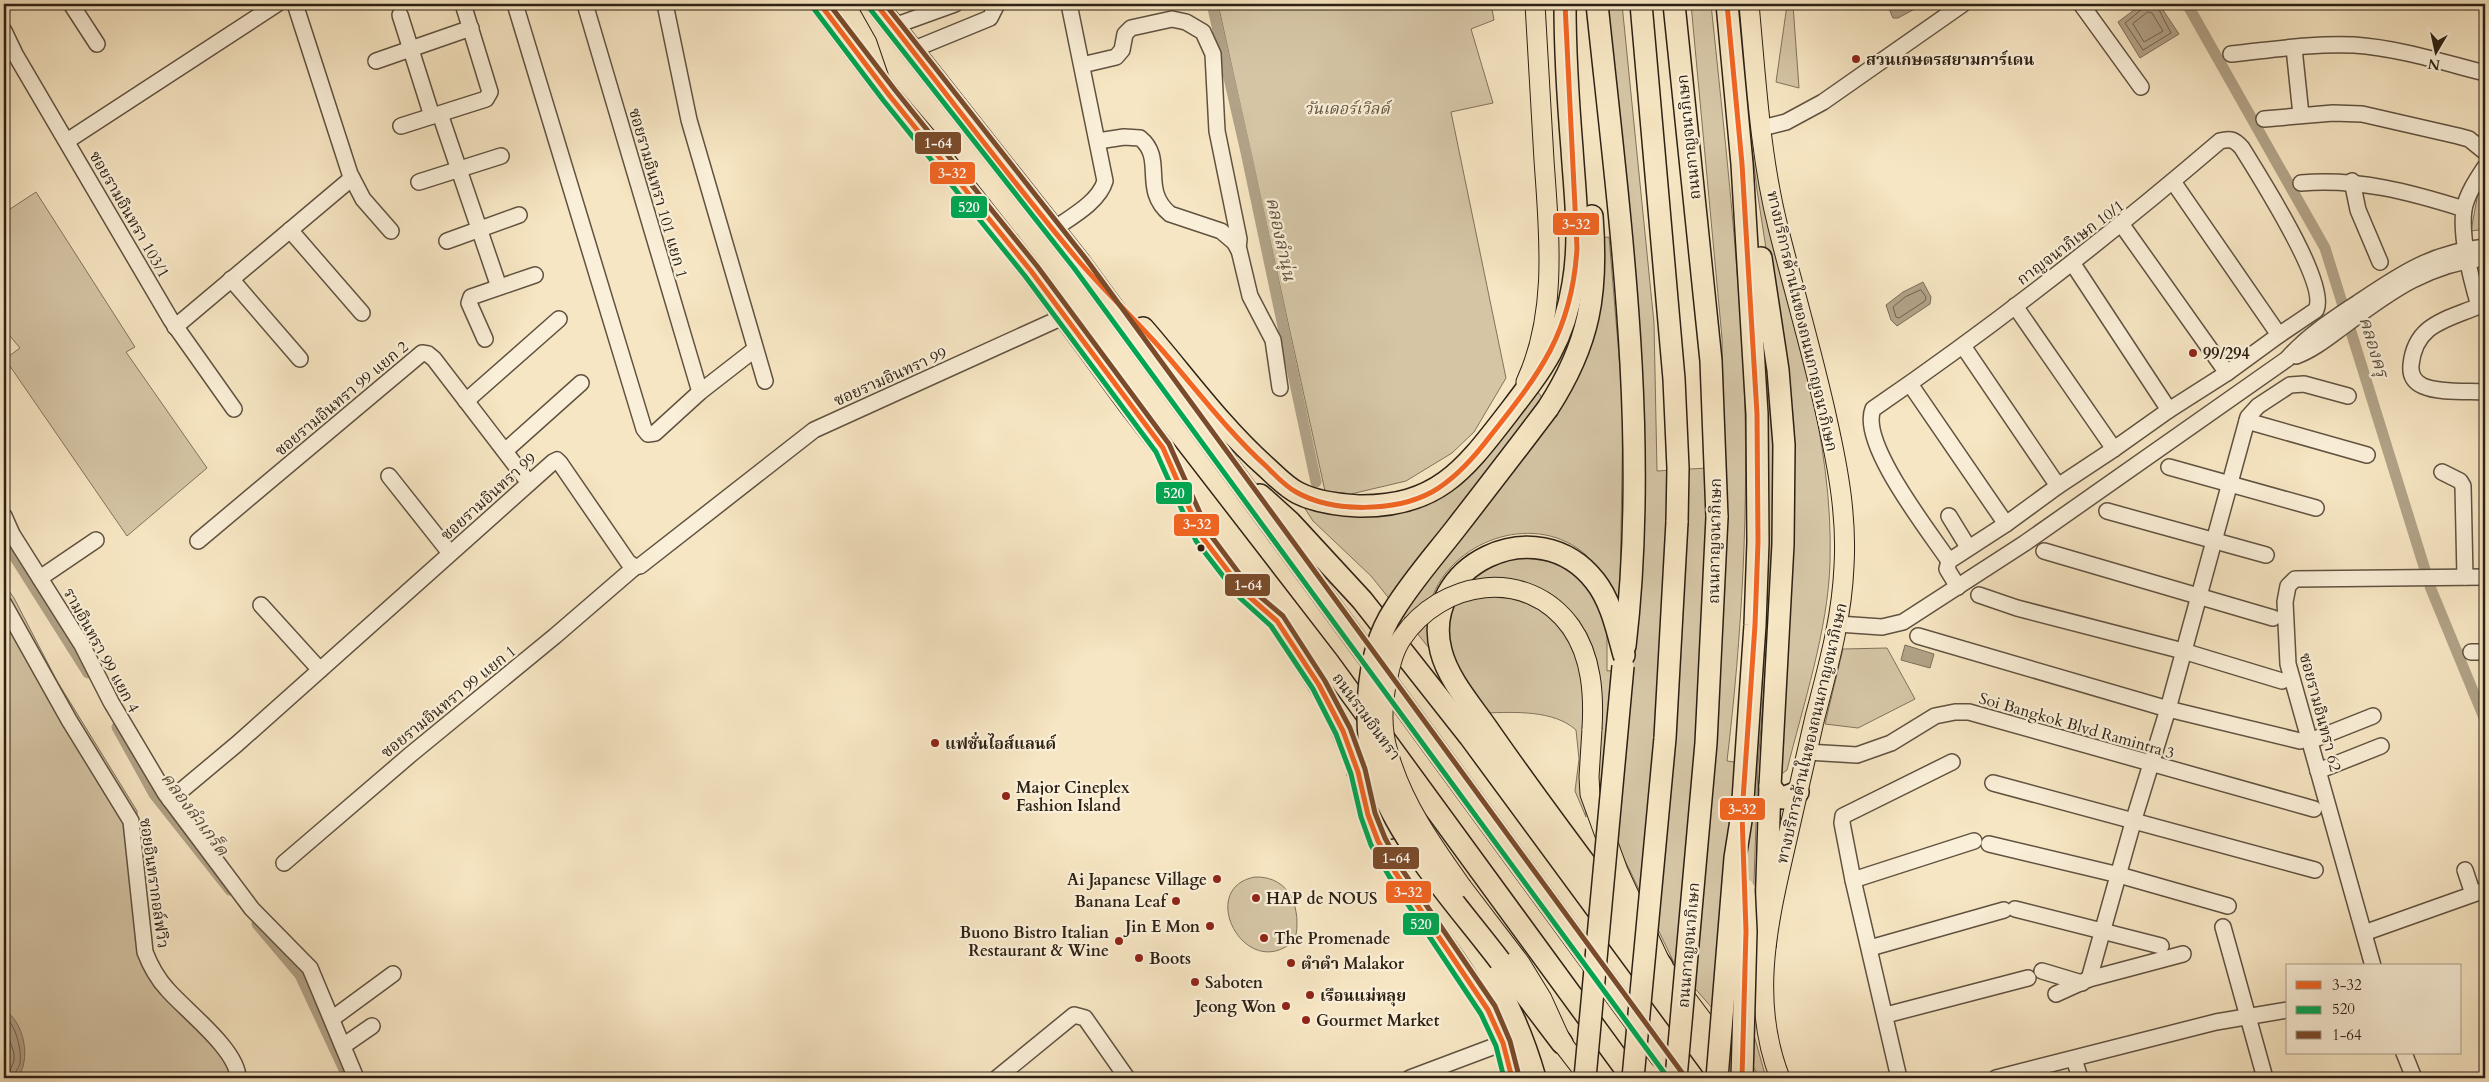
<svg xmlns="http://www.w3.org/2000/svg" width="2489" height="1082" font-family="Cardo,'Noto Serif Thai',serif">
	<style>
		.green { fill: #d5c5a5; stroke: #81735c }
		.water { fill: #b2a388; stroke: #7d6f5a }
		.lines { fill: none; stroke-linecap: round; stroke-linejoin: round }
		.shore { stroke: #70624e; stroke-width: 1 }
		.canal { stroke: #b2a388; stroke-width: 11 }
		.minor-casing { stroke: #605240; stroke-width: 18 }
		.major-casing { stroke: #2d2114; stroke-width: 21 }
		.highway-casing { stroke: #2d2114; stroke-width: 24 }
		.minor { stroke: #faefd8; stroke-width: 15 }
		.major { stroke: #f7e6c3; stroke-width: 19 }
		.highway { stroke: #f7e6c3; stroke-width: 21 }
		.major-bridge-casing { stroke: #2d2114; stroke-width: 21; stroke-linecap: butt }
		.highway-bridge-casing { stroke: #2d2114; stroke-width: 24; stroke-linecap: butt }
		.major-bridge { stroke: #f7e6c3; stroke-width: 19 }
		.highway-bridge { stroke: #f7e6c3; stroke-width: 21 }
		.bus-1-casing { stroke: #faefd8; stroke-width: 9 }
		.bus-2-casing { stroke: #faefd8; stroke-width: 9 }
		.bus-3-casing { stroke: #faefd8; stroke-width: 9 }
		.bus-1 { stroke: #f26522; stroke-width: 5 }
		.bus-2 { stroke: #00a651; stroke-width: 5 }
		.bus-3 { stroke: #7a4b2a; stroke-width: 5 }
		.poi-dot { fill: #8f2418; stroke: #faefd8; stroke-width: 2 }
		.bus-dot { fill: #2d2114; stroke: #faefd8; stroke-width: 2 }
		.labels { text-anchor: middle; stroke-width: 4.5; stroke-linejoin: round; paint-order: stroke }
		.poi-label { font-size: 16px; font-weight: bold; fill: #2d2114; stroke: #faefd8; text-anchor: start }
		.park-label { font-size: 16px; font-style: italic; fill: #5f5240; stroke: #faefd8 }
		.street-label { font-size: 16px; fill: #2d2114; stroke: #faefd8 }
		.water-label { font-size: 18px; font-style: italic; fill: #5c4e3d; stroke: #faefd8 }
		.line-badge { stroke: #faefd8; stroke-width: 2 }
		.badge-label { font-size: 14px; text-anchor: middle; font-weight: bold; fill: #fff }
	</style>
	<rect width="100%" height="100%" fill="#f7e6c3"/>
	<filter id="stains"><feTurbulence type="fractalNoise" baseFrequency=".004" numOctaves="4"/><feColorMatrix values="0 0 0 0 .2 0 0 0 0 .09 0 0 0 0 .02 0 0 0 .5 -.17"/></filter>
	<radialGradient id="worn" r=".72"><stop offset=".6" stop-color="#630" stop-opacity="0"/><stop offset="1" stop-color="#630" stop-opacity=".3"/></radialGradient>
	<g class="green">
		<path d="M1218,4H1491L1494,20L1471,29L1493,103L1451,112L1506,378L1474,432L1452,453L1406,481L1351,494L1325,491Z"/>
		<path d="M1603,4H1622L1654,323L1657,471L1724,467L1722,338L1691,4H1711C1724,129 1738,254 1744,380C1749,507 1742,635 1727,761L1748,764L1761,294L1776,473L1774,560L1758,765L1751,969L1752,1028L1766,1078H1760L1728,1026L1676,967L1621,852L1583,733L1586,817L1575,791L1579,759L1576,730C1554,710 1515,712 1486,713L1448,649L1445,615L1475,571L1519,557L1553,562L1576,572L1593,595L1607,626V671L1630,669L1635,625Z"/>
		<path d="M1787,5H1793L1799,88L1776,82Z"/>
		<path d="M1743,73C1751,115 1756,157 1765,199C1791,320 1834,438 1830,563C1828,630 1803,705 1787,770L1783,773L1777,772V320L1757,190Z"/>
		<path d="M2485,177V229L2471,231L2478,193Z"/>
		<path d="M36,192L135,347L126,352L207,468L127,536L5,359L20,348L4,329V213Z"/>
		<path d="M1609,237L1623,404L1620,596L1617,608C1609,589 1602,570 1586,555C1538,512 1457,537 1433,595C1428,607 1430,634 1429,648L1371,576L1313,521L1302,504L1428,500L1537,391L1551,409L1600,238Z"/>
		<path d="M4,584L14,598L57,681L137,811L139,947L228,1059L233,1078H4Z"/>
		<path d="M1887,648L1915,699L1858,728L1825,724L1843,649Z"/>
		<path d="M1255,877C1291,876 1302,910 1295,940C1246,985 1195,888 1255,877Z"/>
	</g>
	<g class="water">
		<path d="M1887,4H1924L1898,18H1893Z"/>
		<path d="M2142,4H2159L2179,34L2140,58L2118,22Z"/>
		<path d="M1923,282L1931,297L1930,304L1897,326L1891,320L1886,305L1903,292Z"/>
		<path d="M1905,645L1934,654L1930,668L1901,660Z"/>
		<path d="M4,1010C24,1021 32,1060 17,1078H4Z"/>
	</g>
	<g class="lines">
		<g class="shore">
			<path d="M2144,4L2142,9L2125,23L2143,50L2171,33L2156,4"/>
			<path d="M2148,12L2152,13L2163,31L2144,42L2133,24Z"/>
			<path d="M1921,290L1926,297L1925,301L1899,318L1896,317L1893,307L1905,297Z"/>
			<path d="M4,1016C16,1024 22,1050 20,1064C18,1069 14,1073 14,1078"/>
			<path d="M4,1024L14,1053V1061L7,1078"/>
		</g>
		<g class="canal">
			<path d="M1212,4L1246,152L1316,482"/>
			<path d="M2187,4L2325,248L2431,589L2485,720"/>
			<path d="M4,540L88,673"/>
			<path d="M117,727L154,794L230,890"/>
			<path d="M257,924L300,975L348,1078"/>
		</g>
		<g class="minor-casing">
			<g id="minor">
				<path d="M71,4L97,44"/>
				<path d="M295,4L350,174L363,199L391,231"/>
				<path d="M515,4L644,429L648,434L655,433L700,392L754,350"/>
				<path d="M585,4L700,392"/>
				<path d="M665,4L689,120L765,381"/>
				<path d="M2081,4L2141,87"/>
				<path d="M400,15L432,116"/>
				<path d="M894,26L955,4"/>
				<path d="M4,31L15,54L171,320L234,409"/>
				<path d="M2294,48L2301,115"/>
				<path d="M912,50L990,18L997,4"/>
				<path d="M2231,54C2271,50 2313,43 2354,45C2398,48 2442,62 2485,73"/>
				<path d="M376,61L471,28"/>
				<path d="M1082,65L1116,57L1122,50L1125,34L1131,28L1172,19L1186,22L1203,32L1213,54L1217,131L1239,239L1238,249"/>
				<path d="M440,114L499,287"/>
				<path d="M2264,119L2333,113L2362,114L2458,136L2469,139L2485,152"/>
				<path d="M401,126L486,99L490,92L463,4"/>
				<path d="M1762,128L1786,122L1823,102L1963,4"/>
				<path d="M67,141L277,4"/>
				<path d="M1098,141L1124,137L1140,138C1166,159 1140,189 1170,214L1221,231L1234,242L1239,250L1250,296L1273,340L1280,388"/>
				<path d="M2352,181L2358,210L2380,262"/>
				<path d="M419,182L501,156"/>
				<path d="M2174,183L2279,335L2227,373"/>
				<path d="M2301,183C2358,178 2410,192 2464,209"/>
				<path d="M2122,225L2227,373L2169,410"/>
				<path d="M1054,229C1071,217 1099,202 1105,181L1069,4"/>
				<path d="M290,230L362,313"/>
				<path d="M447,241L519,215"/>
				<path d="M2073,264L2169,410L2114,449"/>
				<path d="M231,279L300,359"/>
				<path d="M2015,306L2114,449L2058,486"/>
				<path d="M2479,306C2471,279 2460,237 2464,209C2467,194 2477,179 2485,167"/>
				<path d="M2485,306H2479C2446,320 2415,324 2411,365C2410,375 2414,382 2423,386C2438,393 2468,391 2485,392"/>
				<path d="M175,327L352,178"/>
				<path d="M485,339L469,303L471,297L535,275"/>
				<path d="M1963,346L2058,486L2006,524"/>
				<path d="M2296,356C2315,349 2331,335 2348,323C2392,290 2429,264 2485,258"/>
				<path d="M1910,384L2006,524L1949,561L1947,569L1958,587"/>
				<path d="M466,401L559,319"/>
				<path d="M2247,421L2367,455"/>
				<path d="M505,451L581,383"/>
				<path d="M2169,467L2316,508"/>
				<path d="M2442,472L2460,481L2463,486L2465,577"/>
				<path d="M389,476L450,553"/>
				<path d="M2107,511L2266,555"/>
				<path d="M4,516L12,534L82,645L111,702L165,793L252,909L310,968L356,1078"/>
				<path d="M1949,516L1968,547"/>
				<path d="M198,541L422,353L428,354L434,359L529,483"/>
				<path d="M2044,551L2273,618"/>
				<path d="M1949,561C1929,531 1859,443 1873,409C1994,326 2109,236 2220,141C2231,138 2235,140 2242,148C2259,176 2329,284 2316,310L2279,335"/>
				<path d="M40,578L96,540"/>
				<path d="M1979,595L2017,608L2183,651L2282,681"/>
				<path d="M4,604L69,720L131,821L145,952C150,965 157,978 167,989C185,1010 238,1050 238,1078"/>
				<path d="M261,605L320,670"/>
				<path d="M1838,624L1882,627L1903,622L2025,543L2287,359C2306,337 2329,322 2353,306C2398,276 2429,253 2485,247"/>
				<path d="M1918,636L2168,709L2300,741"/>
				<path d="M2471,652H2485"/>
				<path d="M2310,741L2373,716"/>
				<path d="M1807,752L1857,755L1891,743L1935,716L1955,712H1969L2314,809"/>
				<path d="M2318,771L2381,746"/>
				<path d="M1993,783L2315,870"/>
				<path d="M170,800L237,744L553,462L557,460L560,463L628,562L635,567L640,566L814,430L1065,316"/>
				<path d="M1989,844L2119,875L2228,906"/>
				<path d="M284,863L410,755L555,636L635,567"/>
				<path d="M2465,870L2473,894"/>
				<path d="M1853,880L1974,841"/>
				<path d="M2015,909L2161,946"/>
				<path d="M2223,927L2265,1078"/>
				<path d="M2364,933L2485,890"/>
				<path d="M1870,948L2004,910"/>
				<path d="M2373,966L2288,664L2285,602L2288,586L2295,579L2485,577"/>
				<path d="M2042,971L2082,983"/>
				<path d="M2089,979L2134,819L2168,709L2248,417L2258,406L2290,385L2304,384L2348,396"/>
				<path d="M2056,994L2089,979L2183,954"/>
				<path d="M1886,1015L2028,978"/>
				<path d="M333,1018L393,974"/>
				<path d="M343,1046L372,1026"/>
				<path d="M2404,1053L2414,1078"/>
				<path d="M2074,1059L2080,1078"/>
				<path d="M997,1078L1074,1015L1085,1018L1127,1078"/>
				<path d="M1410,1078L1503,1043"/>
				<path d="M1899,1078L1853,880L1842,823L1843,816L1952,762"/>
				<path d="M1996,1078L2216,1022L2288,1010"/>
			</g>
		</g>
		<g class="major-casing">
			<g id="major">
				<path d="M845,4L867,43L879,78"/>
				<path d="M1749,4C1756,78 1760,155 1778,227C1794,291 1813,355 1827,419C1838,468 1847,516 1844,566C1842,618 1828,667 1815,717C1804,764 1794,810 1783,857C1766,931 1751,1004 1780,1078"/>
				<path d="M1526,382C1558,313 1549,233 1544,160C1541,108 1538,56 1535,4"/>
				<path d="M1171,467L1187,499L1277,621L1332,708L1358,772L1368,815L1378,841L1395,872L1488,1010L1503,1043L1512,1078"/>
				<path d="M1592,729L1589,777L1590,794L1618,871L1662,966L1746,1078"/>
				<path d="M1462,887L1520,963L1542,999L1562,1043L1589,1078"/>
			</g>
		</g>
		<g class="highway-casing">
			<g id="highway">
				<path d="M820,4L889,95L934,148L1031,271L1128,403L1328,662L1632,1078"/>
				<path d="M876,4L1080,263L1661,1057"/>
				<path d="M1597,4C1619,214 1650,435 1625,646"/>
				<path d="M1641,4L1674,379L1678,468L1677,522"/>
				<path d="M1674,4L1711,361L1717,517"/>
				<path d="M1727,4L1742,164L1757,414L1758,542L1755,625L1742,814"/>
				<path d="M1761,258L1778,370L1784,445L1783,544L1770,786L1765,944"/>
				<path d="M1143,328C1183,374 1220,426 1266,467C1276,476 1286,487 1298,493C1316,502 1339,505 1359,506C1438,507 1465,469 1509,412C1543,368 1564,341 1573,284C1581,238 1575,196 1572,149C1568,100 1565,53 1565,4"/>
				<path d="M1548,408C1590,343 1598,293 1592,216"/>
				<path d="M1260,495L1290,522L1362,600L1470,737L1721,1078"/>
				<path d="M1624,655C1617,630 1611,601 1595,581C1537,507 1419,566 1441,651C1448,679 1471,705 1487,728C1543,809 1603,887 1662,966"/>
				<path d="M1358,772L1391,828"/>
				<path d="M1770,786L1776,794L1783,798L1798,792"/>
				<path d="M1419,873C1439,901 1461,928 1480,957C1504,993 1523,1036 1535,1078"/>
				<path d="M1500,961L1562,1043"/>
			</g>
		</g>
		<use href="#minor" class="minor"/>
		<use href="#major" class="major"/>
		<use href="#highway" class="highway"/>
		<g class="major-bridge-casing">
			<path id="major-bridge" d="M1462,887C1432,845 1402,803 1388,752C1381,729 1382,704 1387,681C1390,667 1393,651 1402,638C1441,580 1527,566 1571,627C1592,657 1594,695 1592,729"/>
		</g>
		<g class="highway-bridge-casing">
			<g id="highway-bridge">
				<path d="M1500,961C1459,907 1405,849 1380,786C1361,736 1364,655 1394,610C1412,581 1435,555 1456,528C1487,488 1518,448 1548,408"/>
				<path d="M1585,1078L1623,666"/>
				<path d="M1633,1078L1665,738L1677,522"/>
				<path d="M1676,1078L1706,743L1717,517"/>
				<path d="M1717,1078L1735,858L1742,814"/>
				<path d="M1742,1078L1746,931L1744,889"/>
			</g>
		</g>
		<use href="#major-bridge" class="major-bridge"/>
		<use href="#highway-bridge" class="highway-bridge"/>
		<g class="bus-1-casing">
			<g id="bus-1">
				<path d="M820,4L889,95L1031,271L1163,448L1202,537L1245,593L1277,621L1319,685L1343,731L1358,772L1368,815L1378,841L1395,872L1488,1010L1503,1043L1512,1078"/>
				<path d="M876,4C943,89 1008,176 1077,259C1104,291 1135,319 1162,350C1197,390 1228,432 1267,467C1276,476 1285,486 1296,492C1333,513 1395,512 1432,492C1453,480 1469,463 1484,444C1536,378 1572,336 1577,248L1565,4"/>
				<path d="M1727,4L1742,164L1757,414L1758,542L1755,625L1742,814L1746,931L1742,1078"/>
			</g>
		</g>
		<g class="bus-2-casing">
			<g id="bus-2">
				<path d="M814,9L883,100L1025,276L1156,452L1196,541L1240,598L1271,626L1313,689L1336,734L1351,774L1361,817L1371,845L1389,876L1481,1014L1496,1046L1504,1078"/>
				<path d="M870,9L1074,268L1668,1078"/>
			</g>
		</g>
		<g class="bus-3-casing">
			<g id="bus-3">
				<path d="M829,4L895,90L1037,266L1169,444L1209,533L1250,588L1283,616L1325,681L1350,728L1365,769L1375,813L1385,838L1401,868L1495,1006L1510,1041L1519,1076"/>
				<path d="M885,4L1086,259L1683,1074"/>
			</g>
		</g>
		<use href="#bus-1" class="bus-1"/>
		<use href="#bus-2" class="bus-2"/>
		<use href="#bus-3" class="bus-3"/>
	</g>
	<g class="poi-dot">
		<circle cx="1856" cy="59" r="5"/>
		<circle cx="2193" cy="353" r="5"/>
		<circle cx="935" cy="743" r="5"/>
		<circle cx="1006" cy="796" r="5"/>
		<circle cx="1217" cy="879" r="5"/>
		<circle cx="1256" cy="898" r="5"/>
		<circle cx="1176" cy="901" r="5"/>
		<circle cx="1210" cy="926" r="5"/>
		<circle cx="1264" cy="938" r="5"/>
		<circle cx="1119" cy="941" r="5"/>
		<circle cx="1139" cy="958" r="5"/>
		<circle cx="1291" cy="963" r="5"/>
		<circle cx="1195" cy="982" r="5"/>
		<circle cx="1310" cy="995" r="5"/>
		<circle cx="1286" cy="1006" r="5"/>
		<circle cx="1306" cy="1020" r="5"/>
	</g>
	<circle class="bus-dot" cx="1201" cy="548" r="4.5"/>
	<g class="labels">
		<g class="poi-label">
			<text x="1866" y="65">สวนเกษตรสยามการ์เดน</text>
			<text x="2203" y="359">99/294</text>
			<text x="945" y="749">แฟชั่นไอส์แลนด์</text>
			<text x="1016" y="793">Major Cineplex<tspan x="1016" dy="18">Fashion Island</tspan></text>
			<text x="1207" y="885" text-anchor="end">Ai Japanese Village</text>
			<text x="1266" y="904">HAP de NOUS</text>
			<text x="1166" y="907" text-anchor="end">Banana Leaf</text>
			<text x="1200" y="932" text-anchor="end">Jin E Mon</text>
			<text x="1109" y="938" text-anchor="end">Buono Bistro Italian<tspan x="1109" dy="18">Restaurant &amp; Wine</tspan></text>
			<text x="1274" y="944">The Promenade</text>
			<text x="1149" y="964">Boots</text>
			<text x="1301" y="969">ตำตำ Malakor</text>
			<text x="1205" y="988">Saboten</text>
			<text x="1320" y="1001">เรือนแม่หลุย</text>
			<text x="1276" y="1012" text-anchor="end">Jeong Won</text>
			<text x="1316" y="1026">Gourmet Market</text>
		</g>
		<g class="park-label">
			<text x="1347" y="114">วันเดอร์เวิลด์</text>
		</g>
		<g class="street-label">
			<text transform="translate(1688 137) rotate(-96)" y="6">ถนนกาญจนาภิเษก</text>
			<text transform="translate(659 193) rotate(74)" y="6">ซอยรามอินทรา 101 แยก 1</text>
			<text transform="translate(130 214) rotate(60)" y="6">ซอยรามอินทรา 103/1</text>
			<text transform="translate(2070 242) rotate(-37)" y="6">กาญจนาภิเษก 10/1</text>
			<text transform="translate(1803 321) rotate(77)" y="6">ทางบริการด้านในของถนนกาญจนาภิเษก</text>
			<text transform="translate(890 376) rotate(-24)" y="6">ซอยรามอินทรา 99</text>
			<text transform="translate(341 398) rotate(-40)" y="6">ซอยรามอินทรา 99 แยก 2</text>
			<text transform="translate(488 496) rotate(-42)" y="6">ซอยรามอินทรา 99</text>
			<text transform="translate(1714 541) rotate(-89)" y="6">ถนนกาญจนาภิเษก</text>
			<text transform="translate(102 650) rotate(61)" y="6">รามอินทรา 99 แยก 4</text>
			<text transform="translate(448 701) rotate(-39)" y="6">ซอยรามอินทรา 99 แยก 1</text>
			<text transform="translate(2321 712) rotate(75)" y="6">ซอยรามอินทรา 62</text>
			<text transform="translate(1367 716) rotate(54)" y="6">ถนนรามอินทรา</text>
			<text transform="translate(2077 725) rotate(16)" y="6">Soi Bangkok Blvd Ramintra 3</text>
			<text transform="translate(1811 733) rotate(-77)" y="6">ทางบริการด้านในของถนนกาญจนาภิเษก</text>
			<text transform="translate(155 883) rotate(82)" y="6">ซอยอินทรากอล์ฟวิว</text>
			<text transform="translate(1688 945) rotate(-85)" y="6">ถนนกาญจนาภิเษก</text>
		</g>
		<g class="water-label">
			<text transform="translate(1281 239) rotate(78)" y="6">คลองลำนุ่น</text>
			<text transform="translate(2374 347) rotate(73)" y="6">คลองครุ</text>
			<text transform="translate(195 814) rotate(53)" y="6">คลองลำเกร็ด</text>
		</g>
	</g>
	<g class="line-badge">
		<rect x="914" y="131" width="48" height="24" rx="5" fill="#7a4b2a"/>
		<rect x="929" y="161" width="47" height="24" rx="5" fill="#f26522"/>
		<rect x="950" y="195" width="38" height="24" rx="5" fill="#00a651"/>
		<rect x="1552" y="212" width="48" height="24" rx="5" fill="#f26522"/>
		<rect x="1155" y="481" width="38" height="24" rx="5" fill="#00a651"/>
		<rect x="1173" y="513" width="47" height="24" rx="5" fill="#f26522"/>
		<rect x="1224" y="573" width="47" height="24" rx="5" fill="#7a4b2a"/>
		<rect x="1719" y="797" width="47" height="24" rx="5" fill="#f26522"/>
		<rect x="1372" y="846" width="48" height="24" rx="5" fill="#7a4b2a"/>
		<rect x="1385" y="880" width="47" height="24" rx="5" fill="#f26522"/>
		<rect x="1402" y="912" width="38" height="24" rx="5" fill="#00a651"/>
	</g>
	<g class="badge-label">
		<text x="938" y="148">1-64</text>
		<text x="952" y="178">3-32</text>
		<text x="969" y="212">520</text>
		<text x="1576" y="229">3-32</text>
		<text x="1174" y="498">520</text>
		<text x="1197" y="529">3-32</text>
		<text x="1248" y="590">1-64</text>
		<text x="1742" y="814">3-32</text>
		<text x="1396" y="863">1-64</text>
		<text x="1408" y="897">3-32</text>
		<text x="1421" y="929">520</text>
	</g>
	<rect width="2489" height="1082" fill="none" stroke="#f7e6c3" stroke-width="20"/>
	<rect x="5" y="5" width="2479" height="1072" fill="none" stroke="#2d2114" stroke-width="2.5"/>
	<rect x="10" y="10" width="2469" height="1062" fill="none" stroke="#2d2114"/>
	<rect x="2286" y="964" width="175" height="90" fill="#faefd8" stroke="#a89d8a"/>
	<rect x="2296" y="981" width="25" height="8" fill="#f26522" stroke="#a89d8a"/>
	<text x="2332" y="990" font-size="15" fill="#2d2114">3-32</text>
	<rect x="2296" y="1006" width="25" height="8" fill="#00a651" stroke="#a89d8a"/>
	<text x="2332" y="1014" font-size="15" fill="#2d2114">520</text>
	<rect x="2296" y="1031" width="25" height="8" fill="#7a4b2a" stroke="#a89d8a"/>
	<text x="2332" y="1040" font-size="15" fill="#2d2114">1-64</text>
	<g transform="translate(2436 52) rotate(189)" stroke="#faefd8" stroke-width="4" paint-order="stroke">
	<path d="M0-4L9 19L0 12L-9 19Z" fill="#2d2114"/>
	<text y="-8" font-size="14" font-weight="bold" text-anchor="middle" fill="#2d2114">N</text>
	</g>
	<rect width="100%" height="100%" filter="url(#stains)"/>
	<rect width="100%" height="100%" fill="url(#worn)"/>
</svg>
